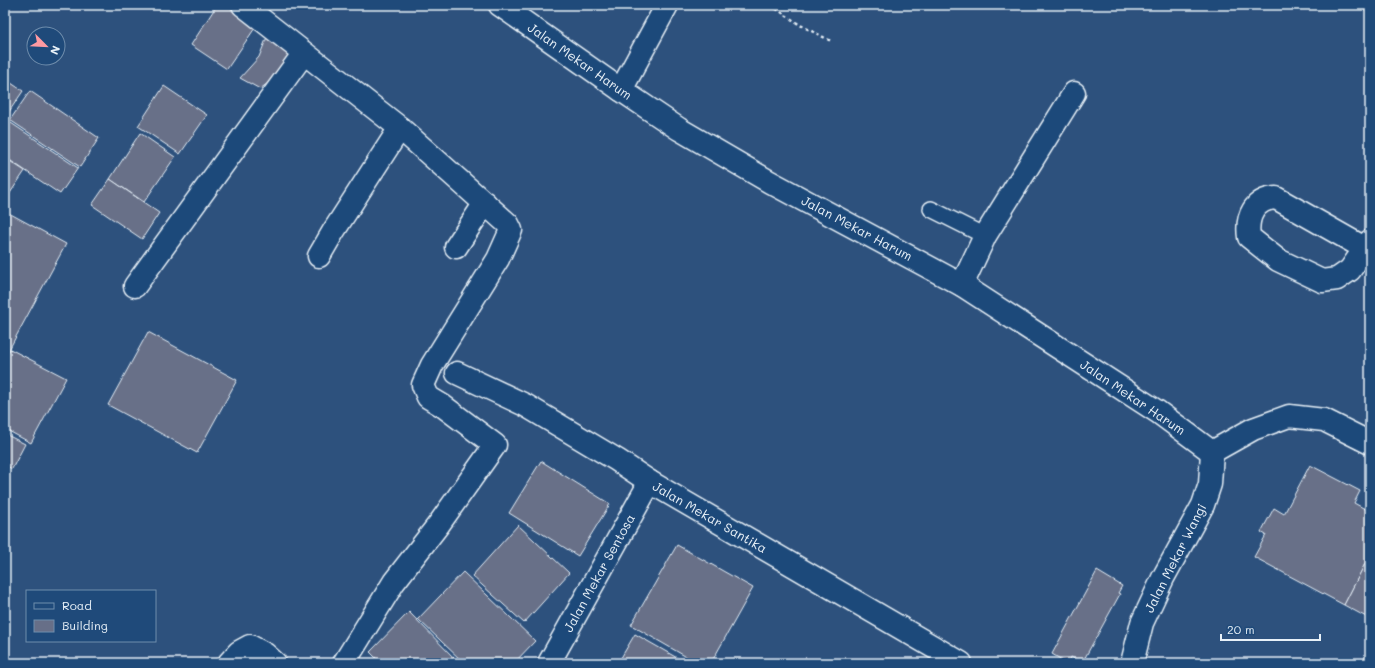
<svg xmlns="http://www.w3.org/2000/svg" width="1375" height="668" font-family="Mali,sans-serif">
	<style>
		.building { fill: #676f88; stroke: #e8f1f8 }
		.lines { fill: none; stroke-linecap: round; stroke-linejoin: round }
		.lane-casing { stroke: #e8f1f8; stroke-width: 18 }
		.street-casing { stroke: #e8f1f8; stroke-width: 25 }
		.path { stroke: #e8f1f8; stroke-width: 2.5; stroke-dasharray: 3 3; stroke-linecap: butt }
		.lane { stroke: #1f4a7a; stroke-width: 15 }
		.street { stroke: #1f4a7a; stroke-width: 22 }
		.labels { text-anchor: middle; stroke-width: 3; stroke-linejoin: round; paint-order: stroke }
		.street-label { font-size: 13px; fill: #e8f1f8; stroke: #1f4a7a }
	</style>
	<rect width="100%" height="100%" fill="#2d517d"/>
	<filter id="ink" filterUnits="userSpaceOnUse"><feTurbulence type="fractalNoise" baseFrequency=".025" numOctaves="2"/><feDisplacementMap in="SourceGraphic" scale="8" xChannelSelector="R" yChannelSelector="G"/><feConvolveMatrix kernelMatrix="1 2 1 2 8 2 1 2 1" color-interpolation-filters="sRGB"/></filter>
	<g filter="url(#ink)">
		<g class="building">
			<path d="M217,5H233L259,22L227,69L191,45Z"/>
			<path d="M267,37L289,52L284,71L260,89L240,78L259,57Z"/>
			<path d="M5,79L23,91L6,116H5Z"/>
			<path d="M164,86L207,115L180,154L138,126Z"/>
			<path d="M30,91L99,138L80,167L10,120Z"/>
			<path d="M5,119L78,168L60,194L5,157Z"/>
			<path d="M140,133L175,157L144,202L110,179Z"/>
			<path d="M5,158L25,171L6,199H5Z"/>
			<path d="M110,179L159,213L142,239L92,205Z"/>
			<path d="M5,211L66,244L5,357Z"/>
			<path d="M148,332L237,380L197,453L108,405Z"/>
			<path d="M10,349L66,378L31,443L5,429V358Z"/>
			<path d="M5,434L25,444L12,469L5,465Z"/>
			<path d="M541,461L610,504L578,556L509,513Z"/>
			<path d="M1310,465L1360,491L1354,503L1365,509L1370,499V554L1344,605L1254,557L1266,535L1261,532L1274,508L1284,514Z"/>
			<path d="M518,525L569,573L524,623L472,576Z"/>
			<path d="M677,545L753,588L711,663H697L631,625Z"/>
			<path d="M1370,554V619L1344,605Z"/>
			<path d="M1097,571L1122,586L1118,593L1120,594L1082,663L1071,657L1068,663H1067L1052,654Z"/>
			<path d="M463,572L535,641L514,663H464L418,619Z"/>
			<path d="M409,612L459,663H381L370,652Z"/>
			<path d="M635,634L686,663H618Z"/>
		</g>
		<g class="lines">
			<g class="lane-casing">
				<path id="lane" d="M931,209L985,236"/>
			</g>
			<g class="street-casing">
				<g id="street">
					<path d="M243,5L400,128L508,224L511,230L498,259L432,365L423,385L428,397L443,406L495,445L439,524L394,582L344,663"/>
					<path d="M500,5L621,90L679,129L770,182L962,285L1158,412L1212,452"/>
					<path d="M621,90L667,5"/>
					<path d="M456,247L485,203"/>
					<path d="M1366,249L1276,198C1254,199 1246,217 1249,237L1278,260L1322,281L1337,279L1350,270L1370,241"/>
					<path d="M319,256L333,232L400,128"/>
					<path d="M962,285L985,236L1074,93"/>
					<path d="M135,286L304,53"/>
					<path d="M457,373L525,405L617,460L650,482L961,663"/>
					<path d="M1212,452L1253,429L1289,416L1324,420L1370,443"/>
					<path d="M229,663L239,652L250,646L265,654L275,663"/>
					<path d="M549,663L650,482"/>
					<path d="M1132,663L1142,623L1163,578L1203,505L1210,484L1212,452"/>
				</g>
			</g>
			<path class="path" d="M771,5L800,25L831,41"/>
			<use href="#lane" class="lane"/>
			<use href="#street" class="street"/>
		</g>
	</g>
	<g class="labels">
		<g class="street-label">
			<text transform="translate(580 61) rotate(35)" y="5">Jalan Mekar Harum</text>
			<text transform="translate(857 228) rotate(28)" y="5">Jalan Mekar Harum</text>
			<text transform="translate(1133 397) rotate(34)" y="5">Jalan Mekar Harum</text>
			<text transform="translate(710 517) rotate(30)" y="5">Jalan Mekar Santika</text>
			<text transform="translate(1175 558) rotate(-63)" y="5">Jalan Mekar Wangi</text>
			<text transform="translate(599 573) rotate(-61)" y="5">Jalan Mekar Sentosa</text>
		</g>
	</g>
	<rect width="1375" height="668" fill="none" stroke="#1f4a7a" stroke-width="20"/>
	<rect x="10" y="10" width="1355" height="648" fill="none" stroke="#e8f1f8" stroke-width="1.5" filter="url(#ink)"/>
	<rect x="26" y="590" width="130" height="52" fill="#1f4a7a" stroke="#6f8dac"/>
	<rect x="34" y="603" width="20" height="6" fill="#1f4a7a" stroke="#6f8dac"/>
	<text x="62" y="610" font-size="12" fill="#e8f1f8">Road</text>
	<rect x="34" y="620" width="20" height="12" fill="#676f88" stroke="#6f8dac"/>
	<text x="62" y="630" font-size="12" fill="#e8f1f8">Building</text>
	<g transform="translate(46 46) rotate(114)"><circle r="19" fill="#1f4a7a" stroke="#6f8dac"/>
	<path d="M0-3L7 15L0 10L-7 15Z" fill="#ff9aa2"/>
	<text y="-6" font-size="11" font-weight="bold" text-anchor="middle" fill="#e8f1f8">N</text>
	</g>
	<path d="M1221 634v6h99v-6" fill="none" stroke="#e8f1f8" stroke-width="2"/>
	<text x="1227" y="634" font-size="12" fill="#e8f1f8" stroke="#1f4a7a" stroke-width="3" paint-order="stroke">20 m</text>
</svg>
